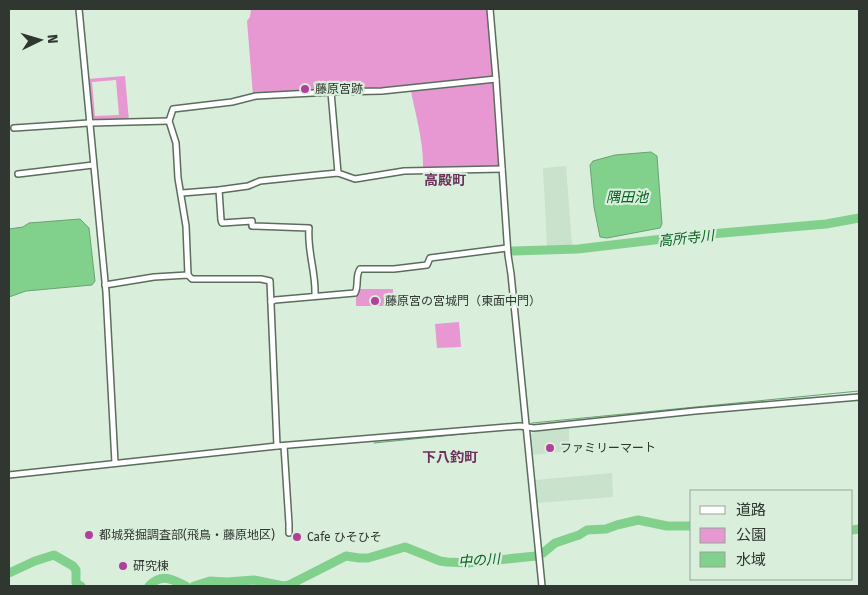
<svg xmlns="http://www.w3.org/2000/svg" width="868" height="595" font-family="'Fira Sans','Noto Sans JP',sans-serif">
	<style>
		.built { fill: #c9e2cb }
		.green { fill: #e797d1; fill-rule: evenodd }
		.water { fill: #81d18d; stroke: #68a371 }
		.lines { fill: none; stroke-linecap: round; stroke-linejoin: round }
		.stream { stroke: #68a371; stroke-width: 1 }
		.river { stroke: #81d18d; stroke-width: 9 }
		.minor-casing { stroke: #5c6d5d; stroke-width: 8 }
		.minor { stroke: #fff; stroke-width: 5 }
		.poi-dot { fill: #b23f99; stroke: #daeedc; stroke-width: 2 }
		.labels { text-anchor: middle; stroke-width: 4.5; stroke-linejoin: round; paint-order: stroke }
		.poi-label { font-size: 12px; fill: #2f3730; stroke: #daeedc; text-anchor: start }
		.neighbourhood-label { font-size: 14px; font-weight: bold; fill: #6a315c; stroke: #daeedc }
		.water-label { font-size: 14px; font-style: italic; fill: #076325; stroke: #daeedc }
	</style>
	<rect width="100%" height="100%" fill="#daeedc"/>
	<g class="built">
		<path d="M566,166L572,245L547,246L543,168Z"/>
		<path d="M569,427V451L532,455L530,435L535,431Z"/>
		<path d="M612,473L613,497L537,503L535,480Z"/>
	</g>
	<g class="green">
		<path d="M251,9H488L499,166L497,168L423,169C424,141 415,114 410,86L253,95L247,21L250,17Z"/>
		<path d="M125,76L129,121H91L87,79ZM116,80L119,115L95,116L92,82Z"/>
		<path d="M358,289H393L394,306H356V295Z"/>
		<path d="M459,322L461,347L437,348L435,324Z"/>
	</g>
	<g class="water">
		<path d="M651,152L657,156L662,224L660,228L607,238L600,237L594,207L590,165L593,161L615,155Z"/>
		<path d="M80,219L89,228L95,281L92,285L26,291L9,297V229L23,227L29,223Z"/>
	</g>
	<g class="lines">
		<g class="stream">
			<path d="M532,423L859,391"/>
			<path d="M374,443L483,432"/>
		</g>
		<g class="river">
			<path d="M513,251L578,249L688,236L826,224L859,218"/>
			<path d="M852,530L859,529"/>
			<path d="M543,553L555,543L579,535L587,530L606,529L617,525L638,520L667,526H692"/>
			<path d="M9,573L35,561L54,555L73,566L76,570V583L81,586"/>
			<path d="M149,586C162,573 171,579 186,586"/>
			<path d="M194,586L210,581L227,582L254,580L283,586L289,585L346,556L359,558H368L405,547L440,561L447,562L468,563L536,556"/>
		</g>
		<g class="minor-casing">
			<g id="minor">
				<path d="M79,9L106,292L115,463"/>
				<path d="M490,9L496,79L508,255L511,274L542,586"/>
				<path d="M331,92L338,173"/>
				<path d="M14,128L89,123L169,121"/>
				<path d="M18,174L93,165"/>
				<path d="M219,190L221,220L222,223L252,221V226L309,228C307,251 316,272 315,295"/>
				<path d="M182,193L219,190L248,186L260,181L317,175L338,173L355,179L404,171L502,169"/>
				<path d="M188,275L186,226L178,178L176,143L169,121L173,109L232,102L256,96L332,92L382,91L496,79"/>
				<path d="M105,285L154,277L188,275L192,279H261L270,281L277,446"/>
				<path d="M271,302L275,300L355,293C359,286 355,276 360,269H394L427,265L430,258L507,248"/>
				<path d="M284,446L289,524V533"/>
				<path d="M9,475L277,446L520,426L534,428L695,411L859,397"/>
			</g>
		</g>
		<use href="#minor" class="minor"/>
	</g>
	<g class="poi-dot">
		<circle cx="305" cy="89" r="5"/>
		<circle cx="375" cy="301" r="5"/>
		<circle cx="550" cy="448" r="5"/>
		<circle cx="89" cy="535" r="5"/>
		<circle cx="297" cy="537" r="5"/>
		<circle cx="123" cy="566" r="5"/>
	</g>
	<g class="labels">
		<g class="poi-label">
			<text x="315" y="93">藤原宮跡</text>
			<text x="385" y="305">藤原宮の宮城門（東面中門）</text>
			<text x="560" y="452">ファミリーマート</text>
			<text x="99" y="539">都城発掘調査部(飛鳥・藤原地区)</text>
			<text x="307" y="541">Cafe ひそひそ</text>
			<text x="133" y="570">研究棟</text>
		</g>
		<g class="neighbourhood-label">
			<text x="445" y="185">高殿町</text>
			<text x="450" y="462">下八釣町</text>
		</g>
		<g class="water-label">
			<text x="627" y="202">隅田池</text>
			<text transform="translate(686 238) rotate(-6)" y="5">高所寺川</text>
			<text transform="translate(479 560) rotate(-4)" y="5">中の川</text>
		</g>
	</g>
	<rect width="868" height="595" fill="none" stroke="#2f3730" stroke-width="20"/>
	<rect x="690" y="490" width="162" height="90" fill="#daeedc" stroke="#96a597"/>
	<rect x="700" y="506" width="25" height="8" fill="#ffffff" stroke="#96a597"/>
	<text x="736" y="515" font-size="15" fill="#2f3730">道路</text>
	<rect x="700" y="528" width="25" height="15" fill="#e797d1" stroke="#96a597"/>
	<text x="736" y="540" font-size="15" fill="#2f3730">公園</text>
	<rect x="700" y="552" width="25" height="15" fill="#81d18d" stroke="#96a597"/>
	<text x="736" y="565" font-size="15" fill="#2f3730">水域</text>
	<g transform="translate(40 40) rotate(85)" stroke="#daeedc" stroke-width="4" paint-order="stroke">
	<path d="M0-4L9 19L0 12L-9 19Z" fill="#2f3730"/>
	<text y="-8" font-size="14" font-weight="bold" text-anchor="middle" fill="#2f3730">N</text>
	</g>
</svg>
